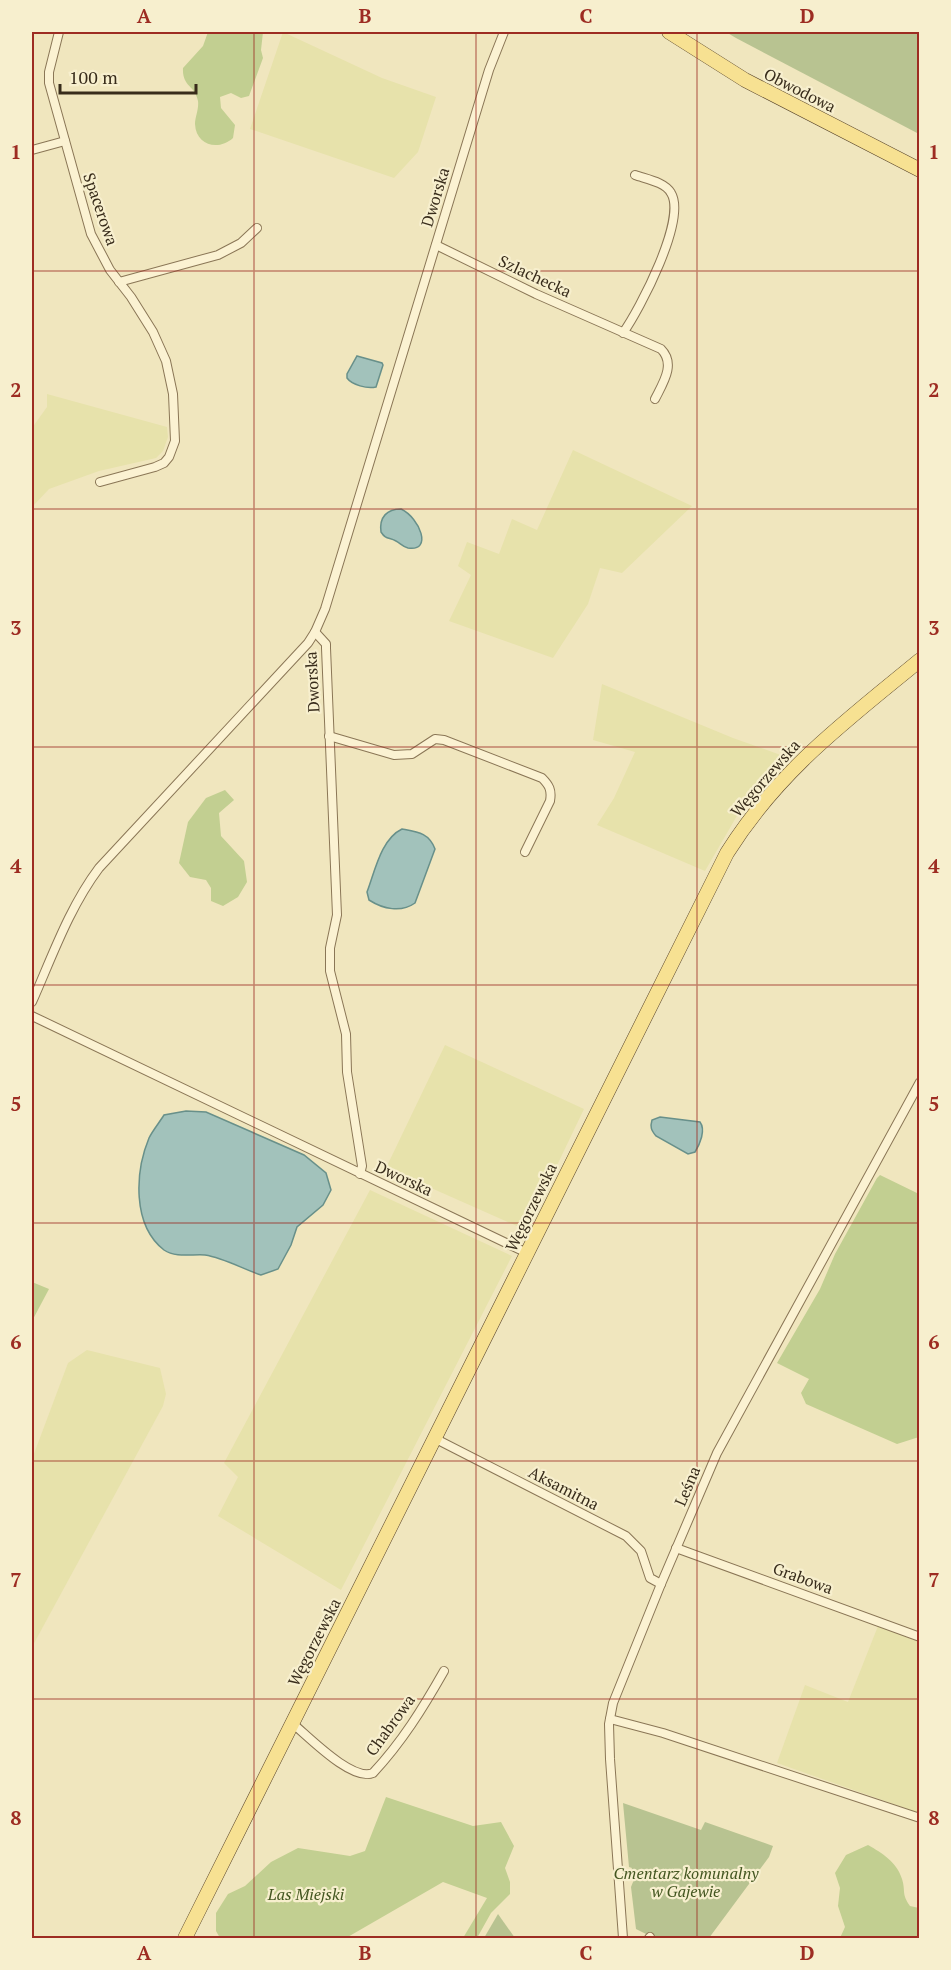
<svg xmlns="http://www.w3.org/2000/svg" width="951" height="1970" font-family="'PT Serif',serif">
	<style>
		.farmland { fill: #e7e2ab }
		.green { fill: #c2cf91 }
		.cemetery { fill: #b8c391 }
		.water { fill: #a2c2bb; stroke: #68908a; stroke-width: 1.5 }
		.lines { fill: none; stroke-linecap: round; stroke-linejoin: round }
		.minor-casing { stroke: #8a7656; stroke-width: 10 }
		.primary-casing { stroke: #57432a; stroke-width: 15 }
		.minor { stroke: #fbf2d2; stroke-width: 8 }
		.primary { stroke: #f7e192; stroke-width: 14 }
		.grid { fill: none; stroke: #9d2c22; stroke-width: 1.5; stroke-opacity: 0.55 }
		.labels { text-anchor: middle; stroke-width: 4.5; stroke-linejoin: round; paint-order: stroke }
		.street-label { font-size: 16px; fill: #382c1b; stroke: #f7efce }
		.park-label { font-size: 16px; font-style: italic; fill: #435620; stroke: #f7efce }
		.neatline { fill: none; stroke: #9d2c22; stroke-width: 2 }
		.grid-label { font-size: 20px; text-anchor: middle; font-weight: bold; fill: #9d2c22 }
	</style>
	<rect width="100%" height="100%" fill="#f0e6be"/>
	<g class="farmland">
		<path d="M283,32L382,78L436,97L418,152L394,178L250,129Z"/>
		<path d="M47,394L167,427L168,437L163,451L156,458L99,471L49,489L32,507V428L47,407Z"/>
		<path d="M573,450L692,506L622,573L600,568L588,604L553,658L449,621L471,575L458,566L467,542L499,554L512,519L537,530Z"/>
		<path d="M602,684L733,738L789,758L749,795L705,871L597,825L614,798L635,752L593,740Z"/>
		<path d="M445,1045L584,1109L526,1230L386,1168Z"/>
		<path d="M370,1190L512,1256L341,1590L218,1516L238,1477L224,1463Z"/>
		<path d="M87,1350L160,1368L166,1394L163,1406L32,1647V1459L68,1363Z"/>
		<path d="M878,1626L919,1642V1813L777,1763L805,1685L848,1702Z"/>
	</g>
	<g class="green">
		<path d="M208,32H263L261,50L263,58L249,96L241,98L231,93L220,97L221,108L235,125L233,138C219,151 196,146 195,124C195,117 199,109 198,101C195,85 182,87 183,68L203,46Z"/>
		<path d="M225,790L234,800L219,813L221,836L244,861L247,882L238,897L223,906L211,901V888L206,880L190,877L179,863L188,822L206,798Z"/>
		<path d="M880,1175L919,1194V1437L897,1444L806,1404L801,1393L809,1379L777,1363L820,1289L835,1254L877,1178Z"/>
		<path d="M32,1282L49,1289L32,1321Z"/>
		<path d="M386,1797L473,1826L501,1822L514,1846L505,1868L510,1882V1894L491,1913L477,1938H463L487,1898L443,1882L346,1938H220L216,1931V1913L228,1894L245,1886L271,1862L298,1848L350,1856L365,1851Z"/>
		<path d="M868,1845C882,1853 897,1862 902,1879C906,1892 901,1893 910,1906L919,1908V1938H840L845,1927L838,1906L840,1888L835,1873L846,1855Z"/>
	</g>
	<g class="cemetery">
		<path d="M726,32H919V134L736,38Z"/>
		<path d="M623,1803L701,1830L705,1822L773,1846L769,1857L709,1938H654L636,1929L631,1887L635,1877L630,1875L632,1868L629,1867Z"/>
		<path d="M498,1914L515,1938H484Z"/>
	</g>
	<g class="water">
		<path d="M357,356L382,363L383,365L376,387C367,389 352,385 347,378V374Z"/>
		<path d="M401,509C420,518 433,552 408,548C403,547 400,543 396,541C389,537 386,540 381,532C379,517 387,509 401,509Z"/>
		<path d="M402,829C418,832 429,833 435,849L415,903C401,913 383,909 369,900L367,892C375,871 381,839 402,829Z"/>
		<path d="M186,1111L206,1112L304,1155L326,1173L331,1190L323,1205L297,1227L291,1245L278,1269L261,1275C243,1269 224,1258 205,1255C192,1254 176,1258 164,1250C132,1225 135,1172 149,1138C153,1130 159,1123 164,1115Z"/>
		<path d="M660,1117L700,1122C706,1130 700,1144 695,1152L688,1154L656,1136C651,1130 650,1127 652,1120Z"/>
	</g>
	<g class="lines">
		<g class="minor-casing">
			<g id="minor">
				<path d="M59,32L49,72V83L91,234L110,270L131,297L153,332L166,361L173,394L175,441L169,457L164,463L155,467L100,482"/>
				<path d="M32,150L65,141"/>
				<path d="M436,245L536,294L661,349C676,364 663,383 655,399"/>
				<path d="M119,282L218,255L241,243L257,228"/>
				<path d="M623,333C640,309 687,219 671,193C665,182 646,179 635,175"/>
				<path d="M315,632L326,644V648L337,915L330,948V971L346,1034L347,1072L362,1166L360,1174"/>
				<path d="M329,736L394,755L412,754L435,739L444,740L542,778C549,785 552,790 550,801L525,852"/>
				<path d="M32,1002C52,957 69,908 99,868L308,643L315,632L325,609L489,70L504,32"/>
				<path d="M32,1016L527,1253"/>
				<path d="M434,1438L626,1536L641,1551L650,1578L661,1584"/>
				<path d="M676,1548L920,1637"/>
				<path d="M610,1719L663,1733L920,1818"/>
				<path d="M292,1723C308,1736 352,1782 373,1773C402,1742 423,1708 444,1671"/>
				<path d="M623,1938L610,1759L609,1724L613,1703L661,1584L717,1453L920,1082"/>
				<path d="M649,1938L650,1937"/>
			</g>
		</g>
		<g class="primary-casing">
			<g id="primary">
				<path d="M669,32L745,80L920,170"/>
				<path d="M185,1938L727,853C779,770 846,721 920,660"/>
			</g>
		</g>
		<use href="#minor" class="minor"/>
		<use href="#primary" class="primary"/>
	</g>
	<path class="grid" d="M254,32V1938M476,32V1938M697,32V1938M32,271H920M32,509H920M32,747H920M32,985H920M32,1223H920M32,1461H920M32,1699H920"/>
	<g class="labels">
		<g class="street-label">
			<text transform="translate(800 90) rotate(27)" y="6">Obwodowa</text>
			<text transform="translate(435 197) rotate(-73)" y="6">Dworska</text>
			<text transform="translate(101 209) rotate(71)" y="6">Spacerowa</text>
			<text transform="translate(535 276) rotate(25)" y="6">Szlachecka</text>
			<text transform="translate(312 682) rotate(-93)" y="6">Dworska</text>
			<text transform="translate(765 778) rotate(-49)" y="6">Węgorzewska</text>
			<text transform="translate(404 1178) rotate(25)" y="6">Dworska</text>
			<text transform="translate(531 1207) rotate(-64)" y="6">Węgorzewska</text>
			<text transform="translate(687 1486) rotate(-67)" y="6">Leśna</text>
			<text transform="translate(564 1488) rotate(27)" y="6">Aksamitna</text>
			<text transform="translate(803 1578) rotate(20)" y="6">Grabowa</text>
			<text transform="translate(314 1642) rotate(-63)" y="6">Węgorzewska</text>
			<text transform="translate(390 1725) rotate(-54)" y="6">Chabrowa</text>
		</g>
		<g class="park-label">
			<text x="686" y="1879">Cmentarz komunalny<tspan x="686" dy="18">w Gajewie</tspan></text>
			<text x="306" y="1900">Las Miejski</text>
		</g>
	</g>
	<rect width="951" height="1970" fill="none" stroke="#f7efce" stroke-width="66"/>
	<path d="M60 84v9h136v-9" fill="none" stroke="#382c1b" stroke-width="3"/>
	<text x="69" y="84" font-size="18" fill="#382c1b" stroke="#f7efce" stroke-width="4.5" paint-order="stroke">100 m</text>
	<rect x="33" y="33" width="885" height="1904" class="neatline"/>
	<g class="grid-label">
		<text x="144" y="23">A</text>
		<text x="365" y="23">B</text>
		<text x="586" y="23">C</text>
		<text x="807" y="23">D</text>
		<text x="16" y="159">1</text>
		<text x="934" y="159">1</text>
		<text x="16" y="397">2</text>
		<text x="934" y="397">2</text>
		<text x="16" y="635">3</text>
		<text x="934" y="635">3</text>
		<text x="16" y="873">4</text>
		<text x="934" y="873">4</text>
		<text x="16" y="1111">5</text>
		<text x="934" y="1111">5</text>
		<text x="16" y="1349">6</text>
		<text x="934" y="1349">6</text>
		<text x="16" y="1587">7</text>
		<text x="934" y="1587">7</text>
		<text x="16" y="1825">8</text>
		<text x="934" y="1825">8</text>
		<text x="144" y="1960">A</text>
		<text x="365" y="1960">B</text>
		<text x="586" y="1960">C</text>
		<text x="807" y="1960">D</text>
	</g>
</svg>
